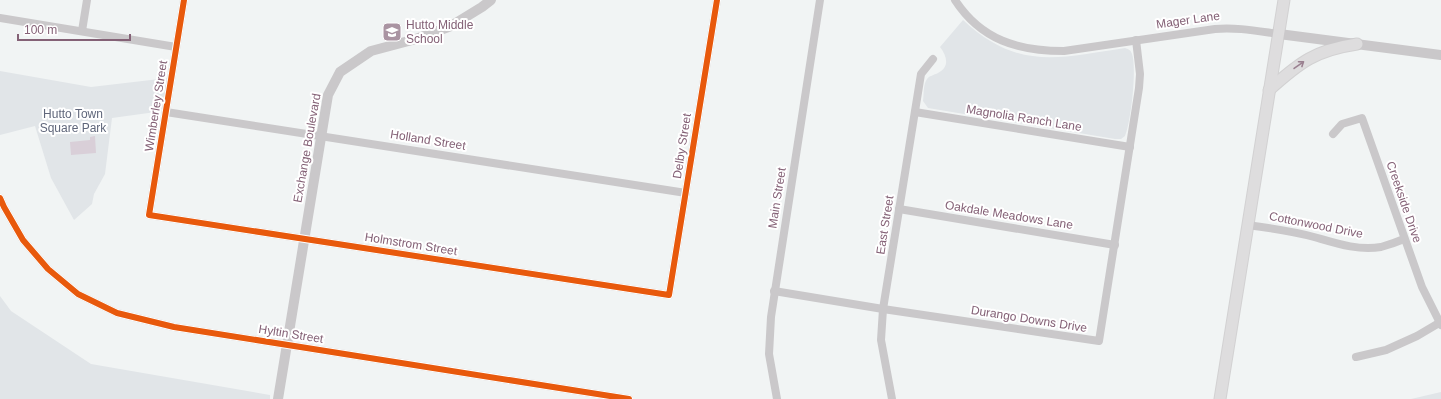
<svg xmlns="http://www.w3.org/2000/svg" width="1441" height="399" font-family="Helvetica,sans-serif">
	<style>
		.green { fill: #e1e5e8 }
		.water { fill: #d9cfd8 }
		.lines { fill: none; stroke-linecap: round; stroke-linejoin: round }
		.secondary-casing { stroke: #d2d1d2; stroke-width: 13 }
		.minor { stroke: #cac8ca; stroke-width: 8 }
		.tertiary { stroke: #cac8ca; stroke-width: 10 }
		.secondary { stroke: #deddde; stroke-width: 11 }
		.cycleway-casing { stroke: #fff; stroke-width: 8 }
		.cycleway { stroke: #e8590c; stroke-width: 6 }
		.oneway { stroke: #9a8090 }
		.labels { text-anchor: middle; stroke-width: 4; stroke-linejoin: round; paint-order: stroke }
		.street-label { font-size: 12px; fill: #846176; stroke: #fff }
		.poi-label { font-size: 12px; fill: #846176; stroke: #fff; text-anchor: start }
		.park-label { font-size: 12px; fill: #60677b; stroke: #fff }
	</style>
	<rect width="100%" height="100%" fill="#f1f4f4"/>
	<g class="green">
		<path d="M963,20C1018,71 1058,58 1125,48C1128,49 1131,50 1132,54C1137,68 1131,122 1125,136L1121,139H1115L928,108L923,101C924,95 923,84 927,79C929,76 934,75 938,73C950,67 947,56 940,47Z"/>
		<path d="M0,71L91,87L168,78L163,111L112,118L105,174L94,194L92,204L74,220L51,178L35,126L0,135Z"/>
		<path d="M0,296L11,311L91,364L270,395V399H0Z"/>
		<path d="M1441,392V399H1411Z"/>
	</g>
	<path class="water" d="M95,136L96,153L71,155L70,142L90,140V137Z"/>
	<g class="lines">
		<g class="secondary-casing">
			<g id="secondary">
				<path d="M1269,90C1300,62 1316,50 1357,44"/>
				<path d="M1220,399L1284,0"/>
			</g>
		</g>
		<g class="minor">
			<path d="M184,0L149,215L669,295L717,0"/>
			<path d="M955,0C981,40 1018,51 1064,51L1215,29C1236,27 1257,31 1279,34"/>
			<path d="M0,18L176,47"/>
			<path d="M82,31L87,0"/>
			<path d="M166,112L686,193"/>
			<path d="M915,112L1130,147"/>
			<path d="M1333,134L1342,124L1362,118L1422,287L1441,325"/>
			<path d="M0,198L4,207L23,240L48,269L78,294L117,313L174,327L629,399"/>
			<path d="M899,209L1115,245"/>
			<path d="M1247,225C1270,228 1292,231 1314,237C1335,243 1358,251 1381,247C1388,245 1397,242 1404,239"/>
			<path d="M774,291L883,309L1099,341L1139,88L1140,74L1136,40"/>
			<path d="M1356,357L1386,350L1417,336L1439,323"/>
			<path d="M777,399L769,354L771,317L820,0"/>
			<path d="M892,399L881,340L883,309L921,74L933,59"/>
		</g>
		<g class="tertiary">
			<path d="M1279,34L1441,55"/>
			<path d="M278,399L328,95L340,72L371,51L416,39L451,26L482,7L491,0"/>
		</g>
		<use href="#secondary" class="secondary"/>
		<g class="cycleway-casing">
			<g id="cycleway">
				<path d="M184,0L149,215L669,295L717,0"/>
				<path d="M0,198L4,207L23,240L48,269L78,294L117,313L174,327L629,399"/>
			</g>
		</g>
		<use href="#cycleway" class="cycleway"/>
	</g>
	<defs><path id="oneway-shaft" d="M-6 0H5M1.5-3L5.5 0L1.5 3" fill="none" stroke-width="1.6" stroke-linecap="round" stroke-linejoin="round"/></defs>
	<use class="oneway" href="#oneway-shaft" transform="translate(1299 65) rotate(-35)"/>
	<defs>
		<g id="school-square" transform="scale(1)"><rect x="-9" y="-9" width="18" height="18" rx="4" fill="#aa94a2" stroke="#fff"/><path d="M0-5L7-2L0 1L-7-2ZM-4 1L0 2.5L4 1V4Q0 6-4 4Z" fill="#fff"/></g>
	</defs>
	<g fill-rule="evenodd">
		<use href="#school-square" x="392" y="32"/>
	</g>
	<g class="labels">
		<g class="street-label">
			<text transform="translate(1188 20) rotate(-8)" y="4">Mager Lane</text>
			<text transform="translate(156 106) rotate(-81)" y="4">Wimberley Street</text>
			<text transform="translate(1024 118) rotate(9)" y="4">Magnolia Ranch Lane</text>
			<text transform="translate(428 140) rotate(9)" y="4">Holland Street</text>
			<text transform="translate(682 146) rotate(-81)" y="4">Delby Street</text>
			<text transform="translate(307 148) rotate(-80)" y="4">Exchange Boulevard</text>
			<text transform="translate(777 198) rotate(-81)" y="4">Main Street</text>
			<text transform="translate(1404 202) rotate(71)" y="4">Creekside Drive</text>
			<text transform="translate(1009 215) rotate(9)" y="4">Oakdale Meadows Lane</text>
			<text transform="translate(885 225) rotate(-81)" y="4">East Street</text>
			<text transform="translate(1316 225) rotate(11)" y="4">Cottonwood Drive</text>
			<text transform="translate(411 244) rotate(9)" y="4">Holmstrom Street</text>
			<text transform="translate(1029 319) rotate(9)" y="4">Durango Downs Drive</text>
			<text transform="translate(291 334) rotate(9)" y="4">Hyltin Street</text>
		</g>
		<g class="poi-label">
			<text x="406" y="29">Hutto Middle<tspan x="406" dy="14">School</tspan></text>
		</g>
		<g class="park-label">
			<text x="73" y="118">Hutto Town<tspan x="73" dy="14">Square Park</tspan></text>
		</g>
	</g>
	<path d="M18 34v6h112v-6" fill="none" stroke="#846176" stroke-width="2"/>
	<text x="24" y="34" font-size="12" fill="#846176" stroke="#ffffff" stroke-width="3" paint-order="stroke">100 m</text>
</svg>
